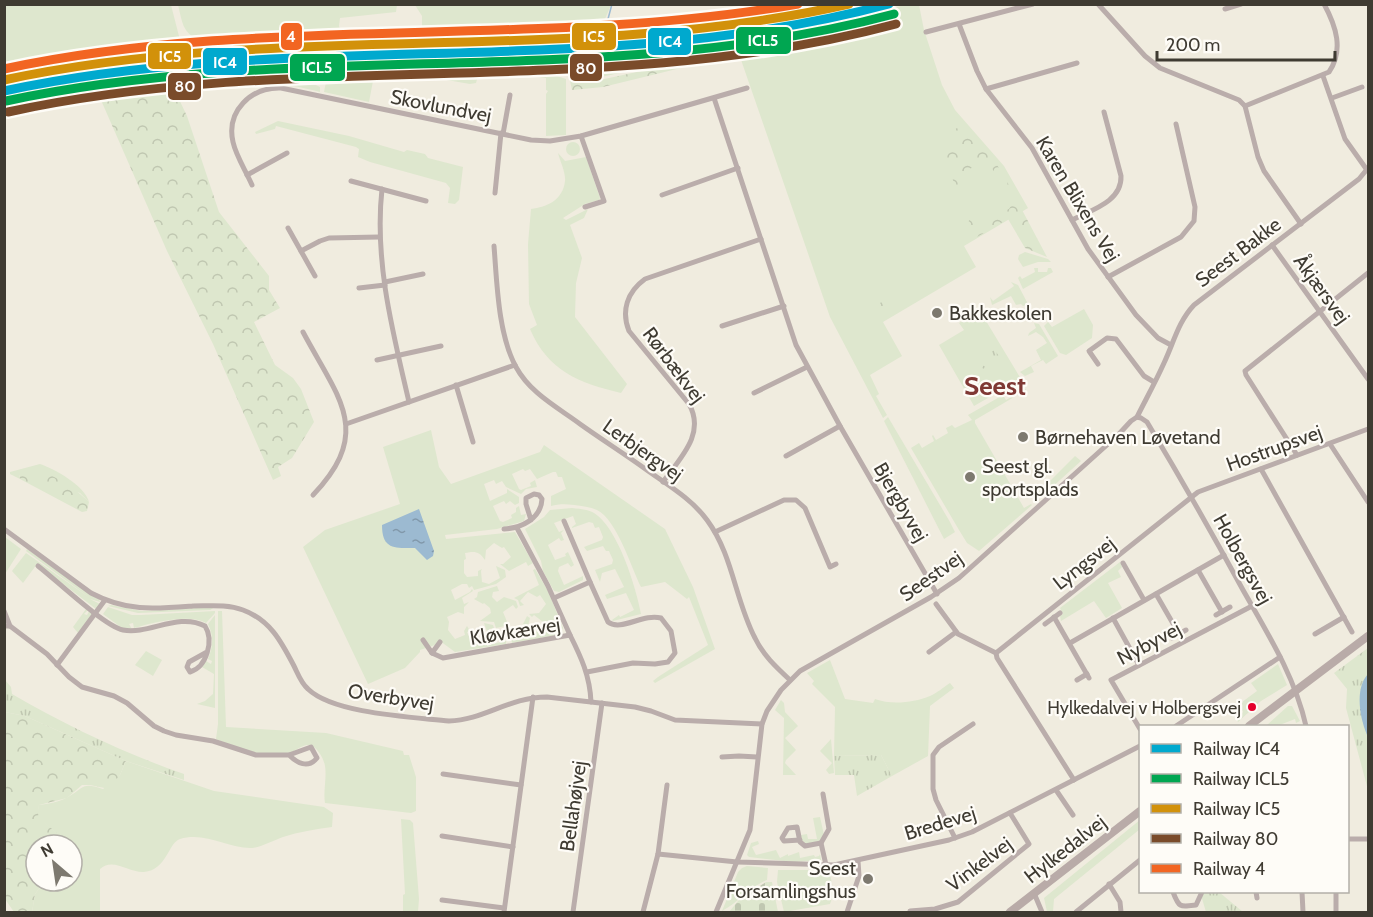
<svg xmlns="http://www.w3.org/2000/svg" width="1373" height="917" font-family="Cabin,sans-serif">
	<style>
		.green { fill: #dee7ce; fill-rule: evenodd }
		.forest { fill: url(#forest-crowns) }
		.cemetery { fill: url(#cemetery-stones) }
		.park { fill: url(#park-tufts) }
		.water { fill: url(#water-ripples) }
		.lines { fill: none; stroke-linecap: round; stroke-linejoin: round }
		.stream { stroke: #9cbad1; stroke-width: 1.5 }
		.street { stroke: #baadab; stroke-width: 5 }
		.secondary { stroke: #b9aba8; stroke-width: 8 }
		.rail-1-casing { stroke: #fefcf7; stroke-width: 14 }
		.rail-2-casing { stroke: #fefcf7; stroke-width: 14 }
		.rail-3-casing { stroke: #fefcf7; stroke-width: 14 }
		.rail-4-casing { stroke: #fefcf7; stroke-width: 14 }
		.rail-5-casing { stroke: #fefcf7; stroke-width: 14 }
		.rail-1 { stroke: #00a9ce; stroke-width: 9 }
		.rail-2 { stroke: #00a651; stroke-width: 9 }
		.rail-3 { stroke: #d2910a; stroke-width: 9 }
		.rail-4 { stroke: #7a4b2a; stroke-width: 9 }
		.rail-5 { stroke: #f26522; stroke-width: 9 }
		.poi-dot { fill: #7d796f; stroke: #fefcf7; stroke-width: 2 }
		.bus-dot { fill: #e4002b; stroke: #fefcf7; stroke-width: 2 }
		.labels { text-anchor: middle; stroke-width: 4.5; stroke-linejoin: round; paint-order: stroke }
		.bus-label { font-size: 18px; fill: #3f3b32; stroke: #fefcf7; text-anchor: end }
		.street-label { font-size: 20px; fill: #3f3b32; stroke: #fefcf7 }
		.poi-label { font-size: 20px; fill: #3f3b32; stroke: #fefcf7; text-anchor: start }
		.district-label { font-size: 26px; font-weight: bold; fill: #7f3834; stroke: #fefcf7 }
		.line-badge { stroke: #fefcf7; stroke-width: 2 }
		.badge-label { font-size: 16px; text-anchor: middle; font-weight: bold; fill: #fff }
	</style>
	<defs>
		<pattern id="forest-crowns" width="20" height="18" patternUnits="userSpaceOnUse" patternTransform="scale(1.5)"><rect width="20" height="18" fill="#dee7ce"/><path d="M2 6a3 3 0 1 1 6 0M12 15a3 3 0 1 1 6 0" fill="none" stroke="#c0c7b1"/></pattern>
		<pattern id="cemetery-stones" width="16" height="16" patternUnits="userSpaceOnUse" patternTransform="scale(1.5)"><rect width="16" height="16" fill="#dee7ce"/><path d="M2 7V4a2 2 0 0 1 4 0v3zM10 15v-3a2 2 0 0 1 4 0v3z" fill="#c0c7b1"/></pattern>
		<pattern id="park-tufts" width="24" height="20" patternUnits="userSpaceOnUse" patternTransform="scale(1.5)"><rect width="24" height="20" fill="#dee7ce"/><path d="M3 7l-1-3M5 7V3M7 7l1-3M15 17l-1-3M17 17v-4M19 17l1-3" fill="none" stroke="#c0c7b1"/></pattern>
		<pattern id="water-ripples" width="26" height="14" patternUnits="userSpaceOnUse" patternTransform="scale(1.5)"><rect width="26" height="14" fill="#9cbad1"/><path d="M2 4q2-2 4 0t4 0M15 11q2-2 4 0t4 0" fill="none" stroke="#8198aa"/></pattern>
	</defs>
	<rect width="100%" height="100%" fill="#f0ecdf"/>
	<g class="green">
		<path d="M5,4L171,5L180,40L167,46L497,32L741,16V29L681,35L565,37L351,50L211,54L142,59L5,84Z"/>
		<path d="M178,5V4L397,5L396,12L340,18L339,26L341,33L337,35L198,39C182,33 182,20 178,5Z"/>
		<path d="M415,5H611L605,19L422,32V16Z"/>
		<path d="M905,5H919L924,30L942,85L955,110L1004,166L1028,208L964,246L976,267L883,322L902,356L870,375L879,394L876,396L887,415L883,418L830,317L739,54L734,48L592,79L578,78L556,66L533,65L491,64L398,72L209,73L194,75L191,70L205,66L530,56L666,48L782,33ZM866,16L773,44L772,43L788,37Z"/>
		<path d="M485,68L545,72L566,79V135L546,136V94L548,91L546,90V78L483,70L478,76L476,83L470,84L441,79L373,81L369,102L324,92L326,82L340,79L442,72C457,73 471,73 485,68Z"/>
		<path d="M201,78L255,79L257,85L251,88L226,82L198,83L187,79Z"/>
		<path d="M261,80H284L316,85L320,87V92C300,87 281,82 261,86L258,82Z"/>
		<path d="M278,121L349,136L404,152L407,150L425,154L428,158L463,167L459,200L455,204L448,203L450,188L446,183L370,162L358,157L359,149L356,147L276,126L275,129L256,134L255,132Z"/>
		<circle cx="573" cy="149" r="7"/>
		<path d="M558,153L565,161L586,157L600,198L599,200L585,204L563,218L566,220L588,209L584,218L570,225L582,258L576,283L575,317L627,384L621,393C579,383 548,371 530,329L537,325L529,304L528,244L531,209C547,207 563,200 565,181C566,173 560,161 558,153Z"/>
		<path d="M1025,252L1048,259L1051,262H1038L1023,267L1018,259L1019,255Z"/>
		<path d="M1034,268H1038V272H1047L1048,268H1051L1053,272L1023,289L1018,278L1020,276L1022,279L1035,272Z"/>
		<path d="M1011,282L1018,285L1028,304L1023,306L1021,304L1016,305L1011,296L992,305L990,297L993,301L1014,286Z"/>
		<path d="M1084,309L1093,325L1092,338L1066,355L1060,353L1044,326L1048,322L1052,327Z"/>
		<path d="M980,311L1021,379L974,406L939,345L964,330L959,323Z"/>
		<path d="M1034,323L1039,324L1058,356L1046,364L1043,360L1031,366L1034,372L1025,376L1020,372L1041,360L1036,350L1047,343L1043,337L1036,332L1028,336L1029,333L1036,328Z"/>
		<path d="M1022,385L1026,390L975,420V423L1024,508L1031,504L1032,505L979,551L967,543L959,530L911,448L919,443L922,448L934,441L932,436L933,435L936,440L948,433L946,428L952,425L955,428L972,420L968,415L1003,395L1006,400L1018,393L1015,388Z"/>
		<path d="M888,417L950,522L955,532L944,539L884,421Z"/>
		<path d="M431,430L439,467L451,484L540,452L544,445L665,529L693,587L715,649L655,683L653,681L658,677L708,645L689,597L687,599L665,582L641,587C631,567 617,520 597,510C590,507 582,506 574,505C566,504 558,504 551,506V496L566,489L562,477H558L556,472H553L537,479L530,469L525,471L523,469L512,474L519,489L521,490L531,486L530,483L535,480L537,487L526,489L521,494L506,487L502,481L496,484L494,480L484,484L490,501L507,493V489L519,497V503L515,505L510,501L506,504L504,501L493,506L500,521L503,522L512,518L511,515L516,512V508L519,506L521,515L526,514L524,521L497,529L445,535L446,539L515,532L533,563L528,566L526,562L509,571L500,564H503L511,557L504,547L502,548L494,543L486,550L485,560C479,551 475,551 465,553L466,559L464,560V573L467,577L478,576V571L482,569L481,571L482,582L489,584L500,578L496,566L505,570L506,577L496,584L474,590L472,586L469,588L467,584H462L451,590L455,600L470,592L472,589L473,591L462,598L464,604L469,602L464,607V614L458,612L447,617L449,622L448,630L455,639L465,635L464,631L467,626L470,631L467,632L472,643L479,642L488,634L484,623L493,625L494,628L489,629L492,644L506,641V644L455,652L440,641L435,645L420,650V652L405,668L368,684L303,547L325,530L400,504L383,447Z"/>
		<path d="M1075,456L1081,461L1040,498L1037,494Z"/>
		<path d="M40,464C55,469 85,486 89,502L80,493L19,475L20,479L10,474V472Z"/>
		<path d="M572,508C579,509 588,509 594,513C618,528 636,587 641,614L613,621L612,620L619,615L620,617L634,610L626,593L607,599L605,595L624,587L615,569L602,573L600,582L595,570L612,564L613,560L609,551H606L603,546L587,551L584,547L602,540L603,537L599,527L595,528L593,523L589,522L572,528V527L576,524L573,516L554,523L559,532L564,530L561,533L564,540L561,541L559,538L548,545L555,560L566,556L565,554L568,552L574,565L571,567L568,563L559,567L558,571L564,585L583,576V580L559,592L554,591L543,571L541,561L525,529L544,517L550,510Z"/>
		<path d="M5,537L21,549L5,574Z"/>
		<path d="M27,549L99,599L100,602L90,599L100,604L96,609L37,564L23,583L12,571L26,553L90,598L26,551Z"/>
		<path d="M1120,562L1122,567L1118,571L1121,577L1108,583L1122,608L1106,618L1094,601L1061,621L1060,616L1063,614L1060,608Z"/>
		<path d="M535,569L548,591L563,628L557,635L512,643L510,632L505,626L496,628L494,622L480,621L491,613L490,608L484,603L483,604L474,599L477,597L478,592L497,586L499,591L493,592L492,597L497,602L504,597L516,601L518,607L516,609L513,605L503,612L511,631L513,630L516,633L525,626L523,624L527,616L530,618L528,626L537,632L542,627L543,622L534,615L532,617L529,614L539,613L546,604L540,595L537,597L528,592L520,601L524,605L520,606L518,600L514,598L539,585L533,570Z"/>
		<path d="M111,605L142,611L215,607L210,610L138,613L108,606Z"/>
		<path d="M108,607L132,615H141L215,611V613L206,623C189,613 152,623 134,628L133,623L129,624L132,629L122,628L103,614Z"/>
		<path d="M86,609L88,610L84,614L87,615L89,611L92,615L78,633L73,627Z"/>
		<path d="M218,611H222L226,727L326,733L403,751L404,755H409L416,777V811L411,813L325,803C323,791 327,778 325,766C324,759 317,746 309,745C302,744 295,752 288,753C264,759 237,748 216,739L218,724Z"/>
		<path d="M215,615V708L197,704L205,701L213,694L214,674L202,667L206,661L211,664L212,661L208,659C213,647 214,636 208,624Z"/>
		<path d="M146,651L162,660L153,676L135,665Z"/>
		<path d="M830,660L845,699L873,703L875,699C891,705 913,703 930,696C937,693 944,687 950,683L954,688L930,706L928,756L892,776L881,755L834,756L835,707L812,684L814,681L807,673Z"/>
		<path d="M1278,664L1287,685L1261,701L1238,722L1236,718L1243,712L1238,705L1257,691L1251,683Z"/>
		<path d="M781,700L784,703L785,712L798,726L785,738L796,750L786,760L785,763L796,775H783L784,718L775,710Z"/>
		<path d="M1288,706H1292L1300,721L1296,723L1295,719L1277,726H1266Z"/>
		<path d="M831,739L834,773L829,774L826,770L832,763L820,751Z"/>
		<path d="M126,761L214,791L324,807L333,813L332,827C315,829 299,832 283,837C274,840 262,847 252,848C229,849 205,831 180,839C168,843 167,870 144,872C129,873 113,857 100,869V912H27H32L35,894L45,881H72V845H67L65,840L37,817L39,805C48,804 59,802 68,797C85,787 82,782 103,789L120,775Z"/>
		<path d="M820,817L824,835L820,841L806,844L802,841L801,835L807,834L808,839H817L813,818Z"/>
		<path d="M401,819L410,820L413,823L419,899L418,912H403V895L405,894Z"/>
		<path d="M1140,820V829L1054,899L1053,912H1047L1044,898Z"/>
		<path d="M758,841L759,844L752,847L756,855L776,850L780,858L788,854V856L799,852L800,858L814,855L815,857L819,856L820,854L821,860L794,862L749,857L747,855L751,843Z"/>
		<path d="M747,866L768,868L767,880C749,887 738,903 722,911L738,872L742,868Z"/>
		<path d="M778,870H829L834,893L830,904L784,912L777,882Z"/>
	</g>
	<g class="forest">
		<path d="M729,52L730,56L603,87L572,90L570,81L586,83Z"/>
		<path d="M191,70L194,75C184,80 180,83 176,93L187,116L219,212L269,276V290L280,308L254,322L275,365L293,378L301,389L314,422L292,458L278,467L281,476L273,480L213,344L167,251L97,91L16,106L5,103V94L80,79L125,73Z"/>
		<path d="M961,126L995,162L1003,174L1047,257L1025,248L1008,219L965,244L970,214L980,218L1009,209L1014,201L989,164L984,162L959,174L960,195C952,185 946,151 942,136Z"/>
		<path d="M895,292L898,297L890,305L878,326L875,325C870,307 882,301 895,292Z"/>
		<path d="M34,471C54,473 74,488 89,502L87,511L82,512L20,479L19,474Z"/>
		<path d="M5,712L25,716L126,761L120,775L109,789L90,785H82L67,798L39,805L38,817L65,840L67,845H36V881H45L35,894L32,912H14L5,899Z"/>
	</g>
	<path class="cemetery" d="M766,882H772L778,912H729L738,901Z"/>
	<g class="park">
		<path d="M994,349L1005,365L993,372L989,367L985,369L982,368L981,365L985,362L982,356Z"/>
		<path d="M1368,648V790L1346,708L1347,689L1334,673Z"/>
		<path d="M5,680L11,687L12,694C65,725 126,754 184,774V780L126,761L25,716L5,712Z"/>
		<path d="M881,755L892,776L857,796L854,775H835L834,756Z"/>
		<path d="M1200,892H1219L1243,912H1206Z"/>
	</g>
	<g class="water">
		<path d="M419,509L434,551L433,556L427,560L415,548C395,548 382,550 382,525Z"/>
		<path d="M1368,674V737C1360,720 1354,689 1368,674Z"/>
	</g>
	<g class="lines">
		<path class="stream" d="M608,19L612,4"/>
		<g class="street">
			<path d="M1098,4L1145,56L1160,68L1239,100L1245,106L1258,157L1264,171L1301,224"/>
			<path d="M1225,9L1241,4"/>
			<path d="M959,24L977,71L986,89L1032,148L1088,249L1136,315L1158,338L1171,345"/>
			<path d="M926,32L1033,4"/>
			<path d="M1323,76L1345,139L1367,170"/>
			<path d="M986,89L1077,63"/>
			<path d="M714,98L796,345L840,426L937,594"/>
			<path d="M1332,98L1362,87"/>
			<path d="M1245,106L1329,72C1344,50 1336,26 1324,4"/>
			<path d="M503,134L510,95"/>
			<path d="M581,136L604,201L585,207"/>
			<path d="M247,175L287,153"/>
			<path d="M351,181L426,201"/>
			<path d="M252,185C246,171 236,156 233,142C226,111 251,87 281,88L531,140L550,141L581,136L747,88"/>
			<path d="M382,189C374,261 393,333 409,402"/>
			<path d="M495,193L501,133"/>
			<path d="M662,195L738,168"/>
			<path d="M1072,220C1091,210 1122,202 1121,176L1104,112"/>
			<path d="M288,228L315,276"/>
			<path d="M1272,245L1368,379"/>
			<path d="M494,246C497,283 498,334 516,367C530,393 557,407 580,424C601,439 623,453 644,468C666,484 691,498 707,520C733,555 735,600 755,638C763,655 776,667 790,680"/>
			<path d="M301,251L320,241L329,238L379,237"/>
			<path d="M1108,277L1181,237L1194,221L1195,207L1176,124"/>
			<path d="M385,282L423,274"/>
			<path d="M359,288L385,285"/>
			<path d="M722,326L784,306"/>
			<path d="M303,332C338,398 374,431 313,495"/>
			<path d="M377,360L441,346"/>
			<path d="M1098,364L1089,351L1107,338L1116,339L1144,376L1154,382"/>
			<path d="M456,385L473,442"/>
			<path d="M754,393L807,367"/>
			<path d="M1137,417L1141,418L1147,422C1180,477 1212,533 1243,590C1268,634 1295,677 1306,726"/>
			<path d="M1137,417C1146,399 1156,381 1164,363C1174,342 1178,322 1194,305L1359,179L1368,168"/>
			<path d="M346,424L515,365"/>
			<path d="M1330,444L1368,502"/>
			<path d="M1297,455L1246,375L1245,371L1368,273"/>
			<path d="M786,456L840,426"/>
			<path d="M1261,469L1352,632"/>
			<path d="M663,482C680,458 706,434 689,404L629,331C621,311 627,292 645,279L761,239"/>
			<path d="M517,528L548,586L570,635"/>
			<path d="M4,529L91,593C127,612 155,609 193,606C210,606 227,604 243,610C270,620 281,641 294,666C298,674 301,683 308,689C334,714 413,717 449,721C484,720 509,697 547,697L635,707L651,711L675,720L762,724"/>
			<path d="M504,529C521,528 541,519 542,499L539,495L534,494L526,498V504L531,520"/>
			<path d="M715,532L784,500H796L805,508L830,567L836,564"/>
			<path d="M1123,563L1144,600"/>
			<path d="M38,566C55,579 104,626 123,630C149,635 178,612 205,626C214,640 207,667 190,672L187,667L189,662L207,652"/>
			<path d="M1198,570L1222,612"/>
			<path d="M1156,594L1179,634"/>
			<path d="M554,598L590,582L564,521"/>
			<path d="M936,604L958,634L996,653L997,658L1074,780"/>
			<path d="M4,611L10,626"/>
			<path d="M1216,615L1230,607"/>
			<path d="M1054,617L1089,678"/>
			<path d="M1113,618L1139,665"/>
			<path d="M1045,624L1060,613"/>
			<path d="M4,626H10L47,654L69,677L82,687L114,696L127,703L154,726L164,731L176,735L213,741L256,755H289L311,747L317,758C308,769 297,763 289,755"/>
			<path d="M1315,634L1344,617"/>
			<path d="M1172,638L1186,630"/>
			<path d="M423,640L432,653L443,658L570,635C581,657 590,676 591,702"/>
			<path d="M1070,643L1224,555"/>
			<path d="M929,652L956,632"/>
			<path d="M432,653L440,642"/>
			<path d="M996,653L1198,492L1368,429"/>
			<path d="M57,665L105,600"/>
			<path d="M587,672L633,663L655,664L668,662L675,653L671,631L661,618C643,613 621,632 608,622L590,582"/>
			<path d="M1077,680L1087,674"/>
			<path d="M1176,726L1280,657"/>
			<path d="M1140,729L1111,680L1252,606"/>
			<path d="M722,757L739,756L757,757"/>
			<path d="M443,774L521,785"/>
			<path d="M1056,790L1073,815"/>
			<path d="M442,836L513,847"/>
			<path d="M955,838L936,800L933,789V755L939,747L973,724"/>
			<path d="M1348,839H1368"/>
			<path d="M800,840L784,841L782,838L788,828L797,827L800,842L805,846L821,843L829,829L823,794"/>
			<path d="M821,843L826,865"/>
			<path d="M658,854L737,862L834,865L949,840L972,832L1140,746"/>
			<path d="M1109,884L1120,902L1121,912"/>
			<path d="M1173,892C1179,908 1180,907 1196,905L1202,892"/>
			<path d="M1256,892L1257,898"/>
			<path d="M1302,892L1303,912"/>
			<path d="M1034,893L1042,912"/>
			<path d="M442,900L504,908"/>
			<path d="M910,911L935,909L958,902L1029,844L1010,813"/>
			<path d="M504,912L533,697"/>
			<path d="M573,912L602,703"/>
			<path d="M643,912L658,854L667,785"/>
			<path d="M716,912L750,830L762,724L767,711L781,690L800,671L931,597L959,578L1118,435L1131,421L1137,417"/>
			<path d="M847,912L859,876L858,861"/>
			<path d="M1076,912L1140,860"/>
			<path d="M1336,912V892"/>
		</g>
		<g class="secondary">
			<path d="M1249,726L1368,636"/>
			<path d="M1010,912L1140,811"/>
		</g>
		<g class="rail-1-casing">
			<path id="rail-1" d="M4,91C296,28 600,82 889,4"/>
		</g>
		<g class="rail-2-casing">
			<path id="rail-2" d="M6,101C298,38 604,92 894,14"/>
		</g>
		<g class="rail-3-casing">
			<path id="rail-3" d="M4,80C282,20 571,67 849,4"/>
		</g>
		<g class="rail-4-casing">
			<path id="rail-4" d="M8,112C301,48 606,102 896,24"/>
		</g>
		<g class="rail-5-casing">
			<path id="rail-5" d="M4,69C265,13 536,50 798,4"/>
		</g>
		<use href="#rail-1" class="rail-1"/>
		<use href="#rail-2" class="rail-2"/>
		<use href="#rail-3" class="rail-3"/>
		<use href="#rail-4" class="rail-4"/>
		<use href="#rail-5" class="rail-5"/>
	</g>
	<g class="poi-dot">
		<circle cx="937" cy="313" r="6"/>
		<circle cx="1023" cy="437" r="6"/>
		<circle cx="970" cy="477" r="6"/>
		<circle cx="868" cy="879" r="6"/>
	</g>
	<circle class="bus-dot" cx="1252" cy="707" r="5"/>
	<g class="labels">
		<g class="bus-label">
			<text x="1241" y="714">Hylkedalvej v Holbergsvej</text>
		</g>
		<g class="street-label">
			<text transform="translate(441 106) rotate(11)" y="7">Skovlundvej</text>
			<text transform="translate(1078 199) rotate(59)" y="7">Karen Blixens Vej</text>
			<text transform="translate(1238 252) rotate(-37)" y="7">Seest Bakke</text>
			<text transform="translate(1322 289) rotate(54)" y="7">Åkjærsvej</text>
			<text transform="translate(674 365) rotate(53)" y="7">Rørbækvej</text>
			<text transform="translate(1274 448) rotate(-20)" y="7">Hostrupsvej</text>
			<text transform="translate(643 450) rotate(35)" y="7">Lerbjergvej</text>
			<text transform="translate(901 502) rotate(60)" y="7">Bjergbyvej</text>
			<text transform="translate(1243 559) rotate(61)" y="7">Holbergsvej</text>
			<text transform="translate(1084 563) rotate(-38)" y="7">Lyngsvej</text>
			<text transform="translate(931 576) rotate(-35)" y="7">Seestvej</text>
			<text transform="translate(515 631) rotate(-9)" y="7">Kløvkærvej</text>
			<text transform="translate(1149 643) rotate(-28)" y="7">Nybyvej</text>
			<text transform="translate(391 697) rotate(9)" y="7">Overbyvej</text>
			<text transform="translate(573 806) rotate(-82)" y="7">Bellahøjvej</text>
			<text transform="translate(940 823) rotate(-17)" y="7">Bredevej</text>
			<text transform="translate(1065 849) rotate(-38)" y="7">Hylkedalvej</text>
			<text transform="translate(979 864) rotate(-37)" y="7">Vinkelvej</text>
		</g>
		<g class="poi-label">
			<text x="949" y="320">Bakkeskolen</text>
			<text x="1035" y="444">Børnehaven Løvetand</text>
			<text x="982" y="473">Seest gl.<tspan x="982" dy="23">sportsplads</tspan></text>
			<text x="856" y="875" text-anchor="end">Seest<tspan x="856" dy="23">Forsamlingshus</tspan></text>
		</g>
		<g class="district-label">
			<text x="995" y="395">Seest</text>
		</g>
	</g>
	<g class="line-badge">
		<rect x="280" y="22" width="23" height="29" rx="6" fill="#f26522"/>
		<rect x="571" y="22" width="46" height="29" rx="6" fill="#d2910a"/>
		<rect x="735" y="26" width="57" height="29" rx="6" fill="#00a651"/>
		<rect x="647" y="27" width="45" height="29" rx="6" fill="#00a9ce"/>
		<rect x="147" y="42" width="45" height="28" rx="6" fill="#d2910a"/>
		<rect x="202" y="47" width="46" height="29" rx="6" fill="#00a9ce"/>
		<rect x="289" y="53" width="57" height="29" rx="6" fill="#00a651"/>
		<rect x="569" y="53" width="34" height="29" rx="6" fill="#7a4b2a"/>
		<rect x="167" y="72" width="35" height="29" rx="6" fill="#7a4b2a"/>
	</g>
	<g class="badge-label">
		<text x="291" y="42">4</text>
		<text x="594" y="42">IC5</text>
		<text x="763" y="46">ICL5</text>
		<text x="670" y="47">IC4</text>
		<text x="170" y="62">IC5</text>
		<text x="225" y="68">IC4</text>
		<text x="317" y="73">ICL5</text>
		<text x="586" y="74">80</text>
		<text x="185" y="92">80</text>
	</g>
	<rect width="1373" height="917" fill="none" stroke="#3f3b32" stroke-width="12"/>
	<rect x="1139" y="725" width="210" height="168" fill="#fefcf7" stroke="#b2afa8" stroke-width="1.5"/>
	<rect x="1151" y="744" width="30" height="9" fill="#00a9ce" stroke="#b2afa8" stroke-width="1.5"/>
	<text x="1193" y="755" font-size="18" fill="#3f3b32">Railway IC4</text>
	<rect x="1151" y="774" width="30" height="9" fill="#00a651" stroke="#b2afa8" stroke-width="1.5"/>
	<text x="1193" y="785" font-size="18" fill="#3f3b32">Railway ICL5</text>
	<rect x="1151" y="804" width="30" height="9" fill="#d2910a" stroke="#b2afa8" stroke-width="1.5"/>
	<text x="1193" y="815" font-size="18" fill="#3f3b32">Railway IC5</text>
	<rect x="1151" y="834" width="30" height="9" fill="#7a4b2a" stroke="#b2afa8" stroke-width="1.5"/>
	<text x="1193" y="845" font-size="18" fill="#3f3b32">Railway 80</text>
	<rect x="1151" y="864" width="30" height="9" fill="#f26522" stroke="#b2afa8" stroke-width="1.5"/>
	<text x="1193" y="875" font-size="18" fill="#3f3b32">Railway 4</text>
	<g transform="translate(54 863) rotate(331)"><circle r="28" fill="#fefcf7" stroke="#b2afa8" stroke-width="1.5"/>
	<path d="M0-4.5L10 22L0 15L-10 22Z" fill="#7d796f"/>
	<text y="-9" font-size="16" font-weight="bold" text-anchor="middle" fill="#3f3b32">N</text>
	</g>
	<path d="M1157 51v9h178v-9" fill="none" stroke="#3f3b32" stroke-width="3"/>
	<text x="1166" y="51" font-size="18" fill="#3f3b32" stroke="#fefcf7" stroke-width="4.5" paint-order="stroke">200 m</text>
</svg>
